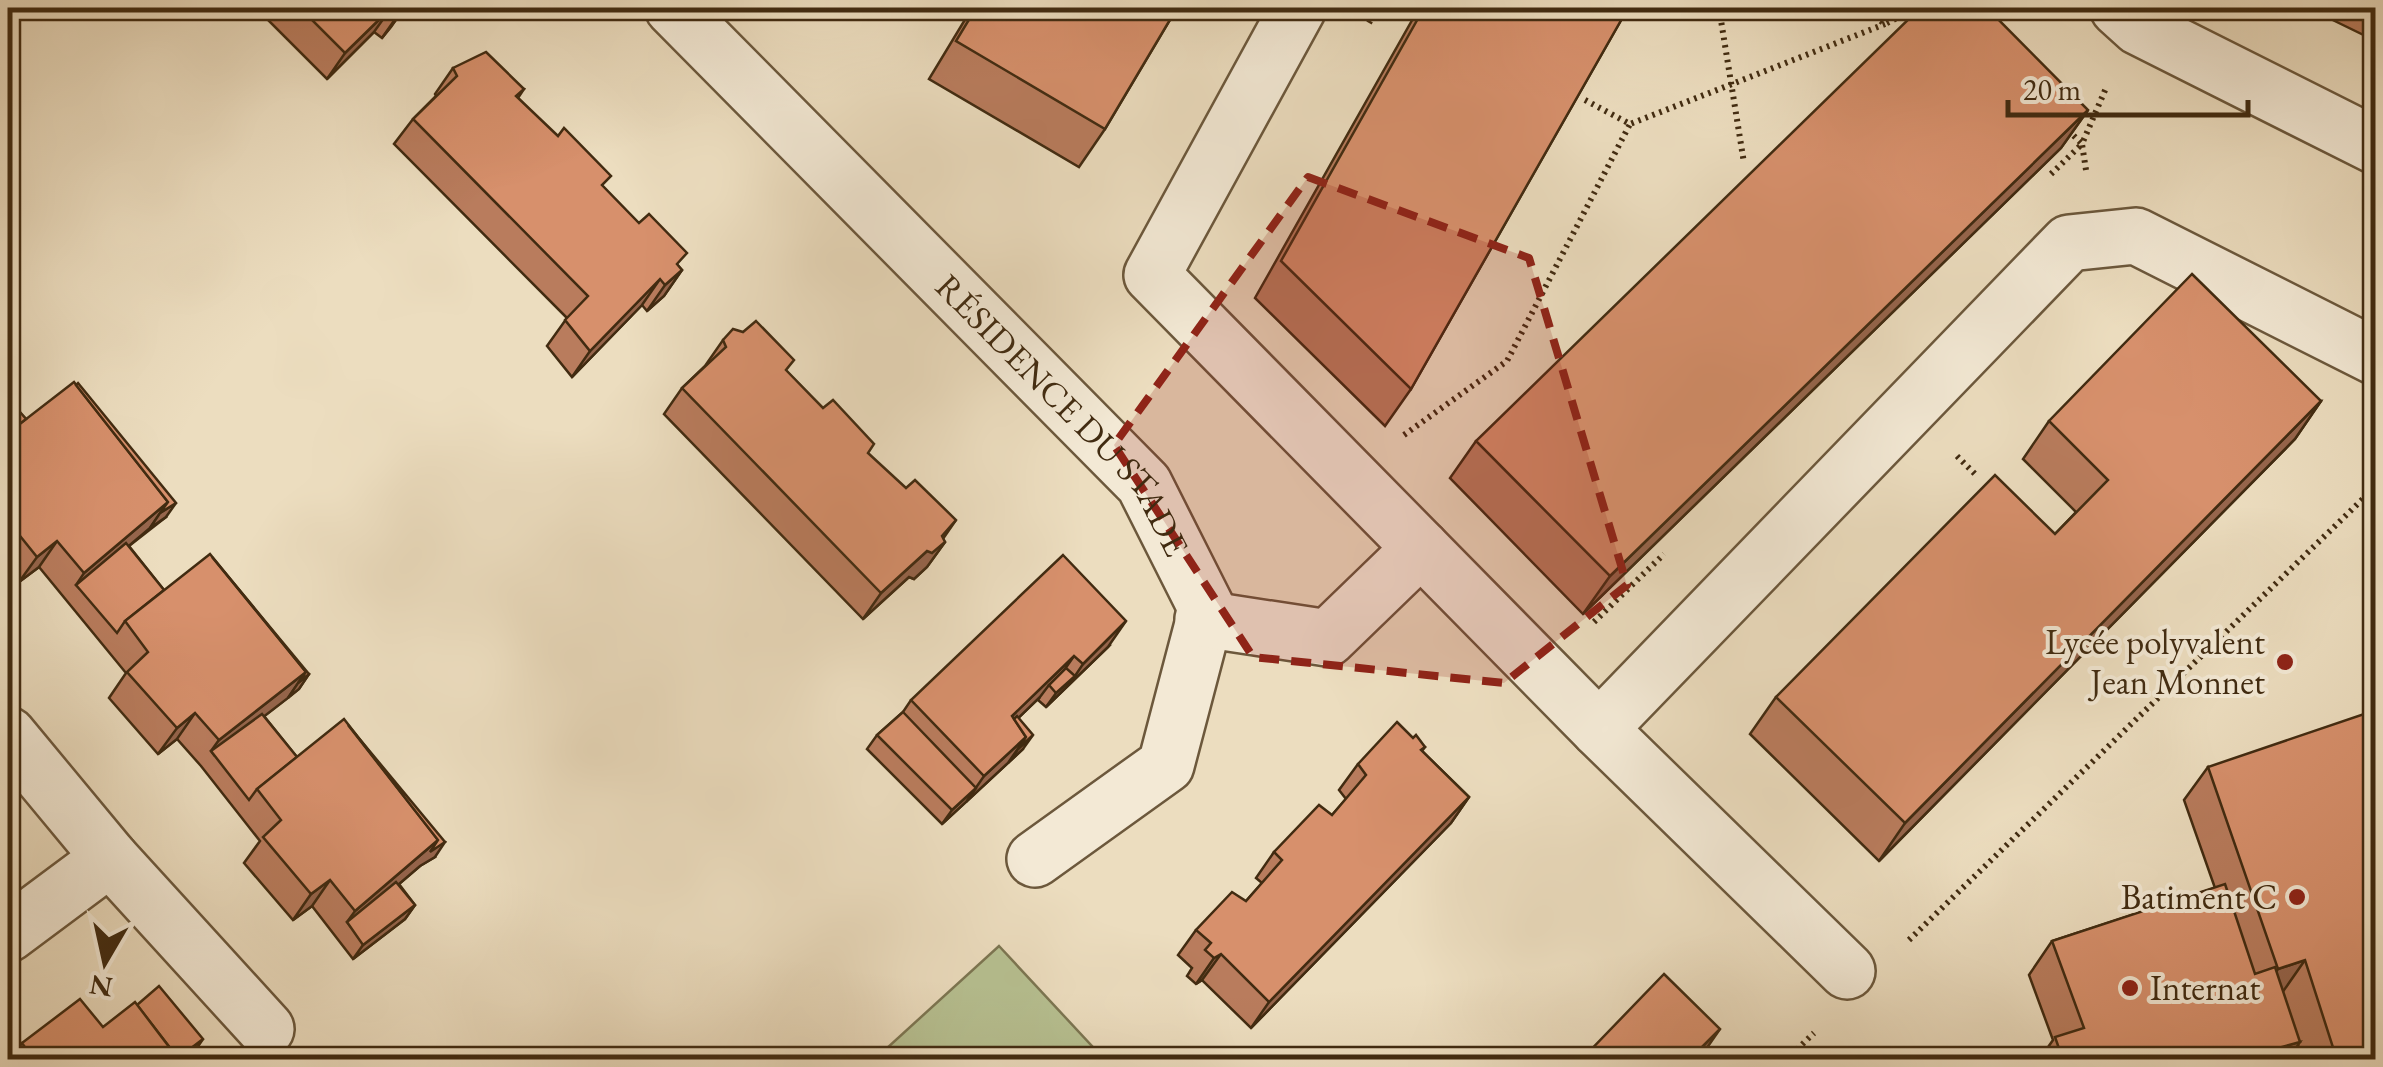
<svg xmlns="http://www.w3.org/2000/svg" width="2383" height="1067" font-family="'EB Garamond',serif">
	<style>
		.pitch { fill: #b7c192; stroke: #7c7652; stroke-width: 2.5 }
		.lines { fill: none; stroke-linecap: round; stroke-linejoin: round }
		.minor-casing { stroke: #6c583c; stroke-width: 60 }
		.path { stroke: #412b11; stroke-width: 6; stroke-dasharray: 2.5 5; stroke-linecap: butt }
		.minor { stroke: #f3e9d5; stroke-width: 55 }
		.wall { fill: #b97c5d; stroke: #412b11; stroke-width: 2.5 }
		.shaded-wall { fill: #96654c; stroke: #412b11; stroke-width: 2.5 }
		.building { fill: #d7906c; stroke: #412b11; stroke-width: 2.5 }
		.marked { fill: #8f2418; fill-opacity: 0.2; stroke: #8f2418; stroke-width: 8; stroke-dasharray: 20 12; stroke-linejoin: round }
		.poi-dot { fill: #8f2418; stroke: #f3e9d5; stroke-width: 4 }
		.labels { text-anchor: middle; stroke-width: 8; stroke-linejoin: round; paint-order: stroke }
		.street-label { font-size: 35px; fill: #412b11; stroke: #f3e9d5 }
		.poi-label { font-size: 35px; fill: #412b11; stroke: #f3e9d5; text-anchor: end }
	</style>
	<rect width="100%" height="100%" fill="#ecddbf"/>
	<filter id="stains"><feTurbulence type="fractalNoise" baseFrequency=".002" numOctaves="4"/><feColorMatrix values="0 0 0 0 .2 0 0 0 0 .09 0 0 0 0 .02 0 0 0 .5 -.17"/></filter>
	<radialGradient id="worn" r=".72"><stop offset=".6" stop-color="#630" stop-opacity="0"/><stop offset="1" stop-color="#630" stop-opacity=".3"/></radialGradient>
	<path class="pitch" d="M999,946L1104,1059H875Z"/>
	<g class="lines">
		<g class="minor-casing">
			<g id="minor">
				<path id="s1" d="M673,8L1144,484L1207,609L1166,765L1035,859"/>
				<path d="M1298,8L1152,275L1599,729L2069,243L2136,236L2376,357"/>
				<path d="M2118,8L2139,27L2376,146"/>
				<path d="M1203,619L1328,638L1421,548"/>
				<path d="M1599,729L1847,971"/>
				<path d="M8,735L110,858L266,1029"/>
				<path d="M8,934L110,858"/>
			</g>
		</g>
		<g class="path">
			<path d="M1719,8L1744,163"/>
			<path d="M1862,8L1885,24L1917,8"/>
			<path d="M1369,23L1377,8"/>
			<path d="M1585,100L1630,124L1885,24"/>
			<path d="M2086,170L2082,144L2106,88"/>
			<path d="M2051,174L2082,144L2068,130"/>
			<path d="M1404,435L1507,361L1630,124"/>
			<path d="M1957,456L1977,476"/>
			<path d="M1594,622L1664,554"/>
			<path d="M1909,940L2371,491L2376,493"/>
			<path d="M1786,1060L1814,1033"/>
		</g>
		<use href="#minor" class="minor"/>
	</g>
	<g class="wall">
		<path d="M256,8H405L382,38L374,32L327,79Z"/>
		<path d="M972,8H1177L1105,129L1079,167L929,79Z"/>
		<path d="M1419,8H1628L1411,389L1385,426L1255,298Z"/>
		<path d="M2308,8H2376V41Z"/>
		<path d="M453,68L524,89L518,98L682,270L664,296L647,311L642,305L572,377L547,346L567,318L394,144L413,119L436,96L435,94Z"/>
		<path d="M2088,110L2061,148L1583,614L1450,478L1476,441Z"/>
		<path d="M723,340L786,371L868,453L945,542L927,567L914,579L909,577L863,619L664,414L682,388L705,366Z"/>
		<path d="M8,401L26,419L166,517L129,546L164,590L309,674L299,689L264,716L297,757L435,857L420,866L399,884L415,905L405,919L353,959L312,906L293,920L244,863L260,841L201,766L177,739L158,754L109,698L126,673L39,567L19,582L8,568Z"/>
		<path d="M2321,401L2295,439L1879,861L1750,734L1776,697L2055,534L2076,512L2023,459L2049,421Z"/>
		<path d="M1108,647L1046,707L1038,700L1040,697L1018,718L1023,749L942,824L867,749L877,735L903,712L911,700Z"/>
		<path d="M1413,738L1425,747L1422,751L1469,797L1451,823L1251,1028L1202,980L1196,984L1187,976L1192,968L1178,955L1196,930L1246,901L1262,883L1256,878L1274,852L1332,815L1346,799L1339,790L1358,764Z"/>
		<path d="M2208,767L2376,1060H2303L2298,1045L2288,1060H2039L2053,1040L2029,975L2052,941L2215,888L2184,800Z"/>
		<path d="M103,1027L193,1054L185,1060H10L22,1043Z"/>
	</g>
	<g class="shaded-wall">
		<path d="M391,8L374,32L327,79L345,53Z"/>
		<path d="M404,8L391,27L382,38L400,12Z"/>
		<path d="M2088,110L2061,148L1583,614L1610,576Z"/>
		<path d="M682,270L664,296L647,311L665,285Z"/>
		<path d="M660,279L642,305L572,377L590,351Z"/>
		<path d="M2321,401L2295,439L1879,861L1905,823Z"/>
		<path d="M168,502L150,528L79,588L76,585L84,573Z"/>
		<path d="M176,503L166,517L150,528L160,513Z"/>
		<path d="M956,520L938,546L945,542L927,567L914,579L909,577L863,619L881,593L927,551Z"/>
		<path d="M57,541L39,567L19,582L37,557Z"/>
		<path d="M1126,621L1108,647L1046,707L1056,693L1075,676L1083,664Z"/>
		<path d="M1074,656L1056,682L1049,685L1040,697L1006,730L1012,716Z"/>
		<path d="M306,672L288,698L214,755L211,751L219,740Z"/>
		<path d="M309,674L299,689L288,698L298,683Z"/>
		<path d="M195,713L177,739L158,754L177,728Z"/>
		<path d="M1033,735L1023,749L1008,763L1018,749Z"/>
		<path d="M1026,737L1008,763L966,802L984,776Z"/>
		<path d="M976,788L966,802L942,824L952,810Z"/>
		<path d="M1469,797L1451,823L1251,1028L1269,1002Z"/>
		<path d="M438,840L445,842L435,857L420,866L350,926L347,922L355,911Z"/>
		<path d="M330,880L312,906L293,920L311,894Z"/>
		<path d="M415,905L405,919L353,959L363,945Z"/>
		<path d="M1221,954L1202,980L1196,984L1214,958Z"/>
		<path d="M2305,960L2282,993L2255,1002L2278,969Z"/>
		<path d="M1720,1029L1702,1055L1697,1060H1689Z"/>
		<path d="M203,1039L193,1054L185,1060H176Z"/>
		<path d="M2300,1042L2288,1060H2270L2278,1048Z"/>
	</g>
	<g class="building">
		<path d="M300,8H391L345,53Z"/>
		<path d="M976,8H1177L1105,129L956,41Z"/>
		<path d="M1424,8H1628L1411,389L1281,261Z"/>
		<path d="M1920,8H1987L2088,110L1610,576L1476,441Z"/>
		<path d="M486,52L524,89L516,96L558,136L564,128L611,176L602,185L639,223L649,214L687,253L677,264L682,270L665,285L660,279L590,351L565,320L588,296L413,119L457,76L453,68Z"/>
		<path d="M2192,274L2321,401L1905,823L1776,697L1995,475L2055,534L2108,480L2049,421Z"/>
		<path d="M756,321L794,360L786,370L823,408L833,400L874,444L868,453L906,488L915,480L956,520L942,536L945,542L932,553L927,551L881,593L682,388L726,347L723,340L733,329L743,332Z"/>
		<path d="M74,382L168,502L84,573L57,541L37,557L8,521V486L12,483L8,477V433Z"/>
		<path d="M78,383L176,503L160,513L168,502L76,385Z"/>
		<path d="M9,399L26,419L8,433V401Z"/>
		<path d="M126,543L164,590L125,621L117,633L76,585Z"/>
		<path d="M210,554L306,672L219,740L195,713L177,728L127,672L148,652L125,621Z"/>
		<path d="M1063,555L1126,621L1083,664L1074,656L1012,716L1026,737L984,776L911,700Z"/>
		<path d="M212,557L309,674L298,683L306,672Z"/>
		<path d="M1066,668L1075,676L1056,693L1049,685Z"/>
		<path d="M2376,710V1060H2337L2305,960L2278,969L2208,767Z"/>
		<path d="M903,712L976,788L952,810L877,735Z"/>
		<path d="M262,714L297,757L257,789L249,800L211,751Z"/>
		<path d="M1017,716L1033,735L1018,749L1026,737L1014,719Z"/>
		<path d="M344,719L438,840L355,911L330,880L311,894L263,837L281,820L257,789Z"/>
		<path d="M1397,722L1413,738L1416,735L1425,747L1421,750L1469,797L1269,1002L1221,954L1214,958L1205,950L1211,943L1196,930L1232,892L1246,901L1282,860L1274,852L1319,805L1332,815L1366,775L1358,764Z"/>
		<path d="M348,725L445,842L430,852L438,840Z"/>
		<path d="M396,882L415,905L363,945L347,922Z"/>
		<path d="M2225,884L2255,974L2275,967L2300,1042L2278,1048L2282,1060H2063L2055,1037L2084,1028L2052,941Z"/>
		<path d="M1664,974L1720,1029L1689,1060H1581Z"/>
		<path d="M159,986L203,1039L178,1058L137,1005Z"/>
		<path d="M80,999L103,1027L135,1002L179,1060H34L22,1043Z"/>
		<path d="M1259,1050L1268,1060H1250Z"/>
	</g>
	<path class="marked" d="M1308,177L1529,258L1627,585L1504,683L1253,657L1114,445Z"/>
	<g class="poi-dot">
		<circle cx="2285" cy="662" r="10"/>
		<circle cx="2297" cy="897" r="10"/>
		<circle cx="2130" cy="988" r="10"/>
	</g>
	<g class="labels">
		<g class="street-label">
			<text dy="12" stroke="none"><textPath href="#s1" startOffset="565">RÉSIDENCE DU STADE</textPath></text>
		</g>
		<g class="poi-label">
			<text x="2265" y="654">Lycée polyvalent<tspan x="2265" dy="40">Jean Monnet</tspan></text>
			<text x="2277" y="909">Batiment C</text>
			<text x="2150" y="1000" text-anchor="start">Internat</text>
		</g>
	</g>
	<rect width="2383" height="1067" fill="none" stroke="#ecddbf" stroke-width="40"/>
	<rect x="10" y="10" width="2363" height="1047" fill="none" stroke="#412b11" stroke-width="5"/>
	<rect x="20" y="20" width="2343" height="1027" fill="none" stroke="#412b11" stroke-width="2.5"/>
	<g transform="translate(105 962) rotate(189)" stroke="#f3e9d5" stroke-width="8" paint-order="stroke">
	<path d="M0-8L18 38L0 25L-18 38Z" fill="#412b11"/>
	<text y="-15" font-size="28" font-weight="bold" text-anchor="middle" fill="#412b11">N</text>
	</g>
	<path d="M2008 100v15h240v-15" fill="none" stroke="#412b11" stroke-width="5"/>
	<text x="2023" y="100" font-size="30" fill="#412b11" stroke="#f3e9d5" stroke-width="8" paint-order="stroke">20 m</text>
	<rect width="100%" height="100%" filter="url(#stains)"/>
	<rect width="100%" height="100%" fill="url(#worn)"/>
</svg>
